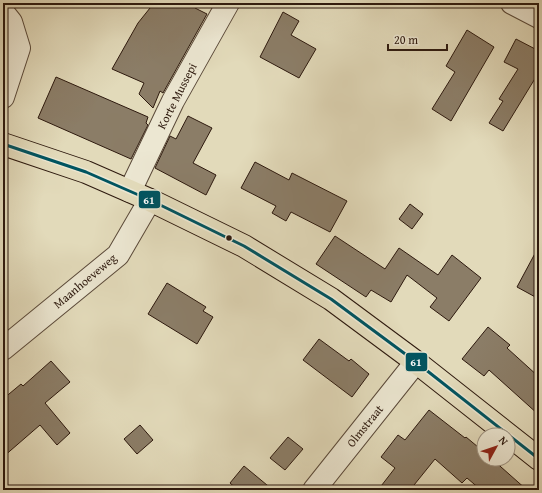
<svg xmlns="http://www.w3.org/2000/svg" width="542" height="493" font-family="'Gentium Book Plus',serif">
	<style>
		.building { fill: #8b7d67; stroke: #2d190e }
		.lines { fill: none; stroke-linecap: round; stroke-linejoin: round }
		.minor-casing { stroke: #5a4939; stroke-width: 24 }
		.major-casing { stroke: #2d190e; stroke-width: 24 }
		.minor { stroke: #ece7d2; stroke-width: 22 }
		.major { stroke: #e2daba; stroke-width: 22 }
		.bus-1-casing { stroke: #ece7d2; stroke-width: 6 }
		.bus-1 { stroke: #005460; stroke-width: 3 }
		.bus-dot { fill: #2d190e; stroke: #ece7d2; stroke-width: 1.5 }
		.labels { text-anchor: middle; stroke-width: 3; stroke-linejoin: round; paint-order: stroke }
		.street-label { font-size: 12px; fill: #2d190e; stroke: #ece7d2 }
		.line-badge { stroke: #ece7d2; stroke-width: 1.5 }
		.badge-label { font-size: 11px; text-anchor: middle; font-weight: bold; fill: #fff }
	</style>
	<rect width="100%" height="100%" fill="#e2daba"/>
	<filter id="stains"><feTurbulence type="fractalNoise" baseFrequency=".005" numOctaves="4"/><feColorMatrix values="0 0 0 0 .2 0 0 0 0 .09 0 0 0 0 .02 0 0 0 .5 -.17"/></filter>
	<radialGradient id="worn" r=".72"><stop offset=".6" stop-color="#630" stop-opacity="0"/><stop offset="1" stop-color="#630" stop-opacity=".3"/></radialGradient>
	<g class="building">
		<path d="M154,3H197L195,8L207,14L163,93L160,91L153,108L139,94L144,83L112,69L138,23Z"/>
		<path d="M283,12L299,21L291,35L316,49L299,78L260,57Z"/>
		<path d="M467,30L494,47L451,121L432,109L455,72L446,66Z"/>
		<path d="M516,39L539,51V72L503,131L489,123L503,101L499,99L518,69L504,62Z"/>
		<path d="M56,77L148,117L146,123L148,125L131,159L38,118Z"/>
		<path d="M188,116L212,128L193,163L216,175L206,195L155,168L170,136L176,139Z"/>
		<path d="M255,162L289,180L292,173L347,201L330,232L291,212L286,221L272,213L276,206L241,188Z"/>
		<path d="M410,204L423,214L412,229L399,219Z"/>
		<path d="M335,236L385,269L399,248L438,275L452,255L481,278L449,321L430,307L437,298L407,275L391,302L371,290L366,297L316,264Z"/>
		<path d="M539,246V299L517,287Z"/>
		<path d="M167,283L206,307L203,311L213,317L197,344L148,314Z"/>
		<path d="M488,327L510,345L507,348L539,377V415L489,370L484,376L462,359Z"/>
		<path d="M319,339L349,361L351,359L369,374L352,397L303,360Z"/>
		<path d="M51,361L70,382L45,403L70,433L57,445L40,425L3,457V399L21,384L23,386Z"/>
		<path d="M429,410L465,438L466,437L484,452V459H492L527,490H481L467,478L462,483L435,459L410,490H378L395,468L381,457L398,435L405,440Z"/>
		<path d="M140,425L153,440L137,454L124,439Z"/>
		<path d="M288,437L303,449L285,470L270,458Z"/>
		<path d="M244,466L273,490H238L230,483Z"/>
	</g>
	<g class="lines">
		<g class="minor-casing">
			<g id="minor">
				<path d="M512,3L539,17"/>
				<path d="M3,12L11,22L19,48L3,97"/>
				<path d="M130,191L173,101L228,3"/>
				<path d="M3,349L118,255L150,200"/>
				<path d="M314,490L416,362"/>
			</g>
		</g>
		<g class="major-casing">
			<path id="major" d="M3,144L86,172L150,200L244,246L331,299L416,362L539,459"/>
		</g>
		<use href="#minor" class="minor"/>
		<use href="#major" class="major"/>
		<g class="bus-1-casing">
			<path id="bus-1" d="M3,144L86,172L150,200L244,246L331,299L416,362L539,459"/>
		</g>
		<use href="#bus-1" class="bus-1"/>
	</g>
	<circle class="bus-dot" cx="229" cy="238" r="3.5"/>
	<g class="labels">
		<g class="street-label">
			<text transform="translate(177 96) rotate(-63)" y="4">Korte Mussepi</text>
			<text transform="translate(85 281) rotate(-40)" y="4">Maanhoeveweg</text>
			<text transform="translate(365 426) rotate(-51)" y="4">Olmstraat</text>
		</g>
	</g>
	<g class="line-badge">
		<rect x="138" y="190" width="23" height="19" rx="4" fill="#005460"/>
		<rect x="405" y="352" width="23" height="20" rx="4" fill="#005460"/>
	</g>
	<g class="badge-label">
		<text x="149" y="204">61</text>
		<text x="416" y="366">61</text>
	</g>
	<rect width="542" height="493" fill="none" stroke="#e2daba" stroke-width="16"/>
	<rect x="4" y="4" width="534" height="485" fill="none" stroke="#2d190e" stroke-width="2"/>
	<rect x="8" y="8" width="526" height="477" fill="none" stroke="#2d190e"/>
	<g transform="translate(496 447) rotate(50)"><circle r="19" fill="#ece7d2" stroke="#a09584"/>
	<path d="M0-3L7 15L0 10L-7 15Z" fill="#8f2418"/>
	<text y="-6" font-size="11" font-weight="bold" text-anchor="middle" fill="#2d190e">N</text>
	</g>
	<path d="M388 44v6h59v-6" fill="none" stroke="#2d190e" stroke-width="2"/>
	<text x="394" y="44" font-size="12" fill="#2d190e" stroke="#ece7d2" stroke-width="3" paint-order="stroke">20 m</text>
	<rect width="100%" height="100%" filter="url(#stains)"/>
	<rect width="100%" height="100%" fill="url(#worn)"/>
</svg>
